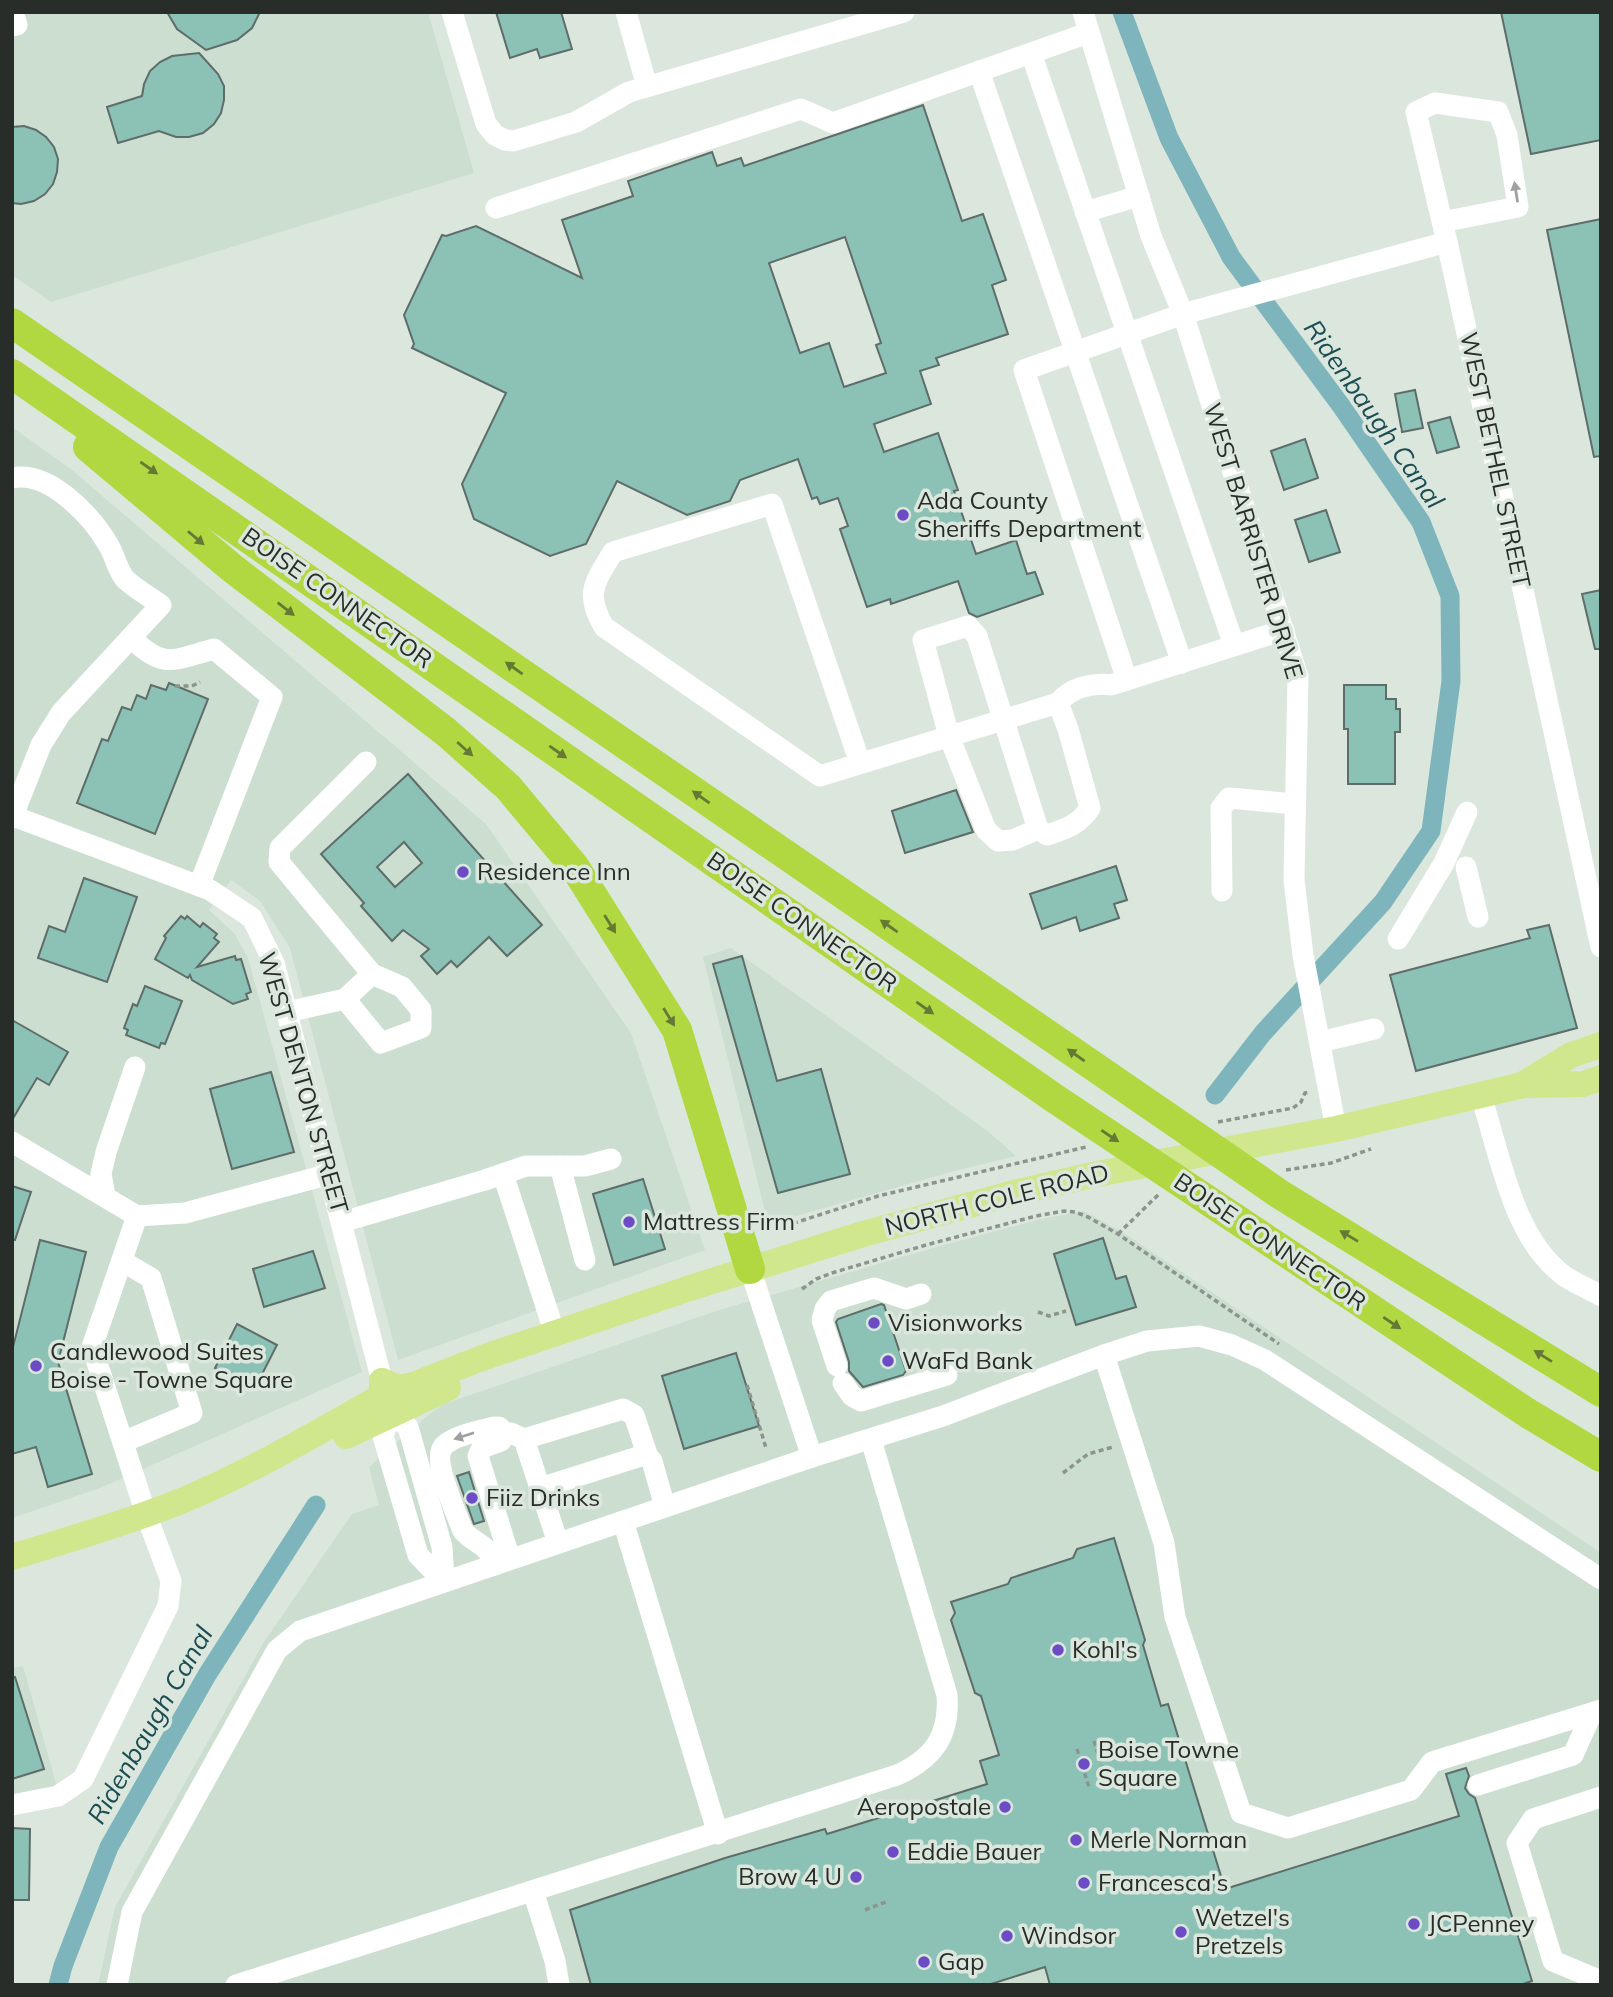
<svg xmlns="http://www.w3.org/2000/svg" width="1613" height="1997" font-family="Mulish,sans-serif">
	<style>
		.built { fill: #cbdecf }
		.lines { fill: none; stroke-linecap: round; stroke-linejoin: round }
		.canal { stroke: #7eb5bc; stroke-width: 19 }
		.building { fill: #8cc1b5; stroke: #5f6d6a; stroke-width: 2; fill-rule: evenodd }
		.path { stroke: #8c948d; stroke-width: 3.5; stroke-dasharray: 5 3.5; stroke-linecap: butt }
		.minor { stroke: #fff; stroke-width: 21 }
		.major { stroke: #d0e78d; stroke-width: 26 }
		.highway { stroke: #b1d741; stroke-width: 30 }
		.oneway { fill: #9fa09f }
		.oneway2 { fill: #667934 }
		.poi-dot { fill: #6c4cc5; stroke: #dbe7dd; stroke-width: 2.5 }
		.labels { text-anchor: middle; stroke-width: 7; stroke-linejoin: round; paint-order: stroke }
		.street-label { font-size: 24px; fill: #292d29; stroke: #dbe7dd }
		.poi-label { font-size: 24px; fill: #292d29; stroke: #dbe7dd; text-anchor: start }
		.water-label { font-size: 26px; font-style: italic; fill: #1c4d53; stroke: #dbe7dd }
	</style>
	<rect width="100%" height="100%" fill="#dbe7dd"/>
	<g class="built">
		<path d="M12,12H428L474,173L51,302L12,275Z"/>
		<path d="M12,427L72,470L486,824L631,1033L705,1250L398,1360L290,948L260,901L231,880L209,910L234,933L248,958L362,1372L100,1488L12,1518Z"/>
		<path d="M731,948L985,1129L1016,1156L954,1171L768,1224L703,957Z"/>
		<path d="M1084,1211L1125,1234L1601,1553V1985H98L115,1907L264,1642L352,1514L379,1505L369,1467L427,1416L444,1404L716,1311L940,1246L1041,1219Z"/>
		<path d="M23,1666L62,1805L12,1815V1668Z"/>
	</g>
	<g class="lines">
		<g class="canal">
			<path d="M1122,12L1169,138L1231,257L1342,407L1421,522L1450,596L1451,681L1431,831L1383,902L1263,1033L1215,1095"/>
			<path d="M58,1985L63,1966L109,1847L207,1675L316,1505"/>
		</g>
	</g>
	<g class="building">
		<path d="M167,12H260L252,28L237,40L206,50L177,29Z"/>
		<path d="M496,12H561L572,49L540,58L537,49L510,58Z"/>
		<path d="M1501,12H1601V140L1531,154Z"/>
		<path d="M199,53L218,74L224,86V100L221,113L214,124L203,133L189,137H176L159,131L118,143L107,107L142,96L144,84L150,71L160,62L172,56Z"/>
		<path d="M923,105L962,221L983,214L1006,280L992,285L1008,334L936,358L939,365L920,371L931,404L874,424L884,452L938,433L958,490L954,491L976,554L1016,540L1027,574L1035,572L1043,594L977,617L969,613L958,581L891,604L890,599L867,607L840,529L848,526L838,498L820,504L817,497L812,499L798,459L740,480L730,501L687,515L617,481L586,544L550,556L474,519L462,484L506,393L412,348L414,344L404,315L442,235L446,236L476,226L582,278L562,220L633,196L628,181L712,152L717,166L741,158L744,166ZM845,237L881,343L876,345L886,373L844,387L829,343L800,353L769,263Z"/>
		<path d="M24,126L36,130L46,137L54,147L58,159L57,172L53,184L45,194L34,201L21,204L12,203V127Z"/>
		<path d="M1601,219V456L1594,457L1547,230Z"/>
		<path d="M1415,390L1423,428L1402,432L1395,394Z"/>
		<path d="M1450,417L1459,447L1437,453L1428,423Z"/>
		<path d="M1305,439L1318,478L1284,490L1271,451Z"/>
		<path d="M1326,510L1340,552L1309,562L1295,520Z"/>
		<path d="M1601,590V649H1595L1582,594Z"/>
		<path d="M169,683L208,699L155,834L77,803L102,739L108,741L122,707L131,710L137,695L146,699L151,685L166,690Z"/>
		<path d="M1344,685H1386V699H1396V709H1400V732H1395V784H1348V729H1344Z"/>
		<path d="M408,774L542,925L507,956L489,937L457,967L451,961L437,974L421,956L429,949L403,930L392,941L361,906L364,903L321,854ZM404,842L422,863L395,887L377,867Z"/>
		<path d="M956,790L973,832L905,853L892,811Z"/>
		<path d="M1116,866L1127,900L1114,904L1119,918L1080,931L1076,917L1042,929L1030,894Z"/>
		<path d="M84,878L137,897L107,982L38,958L49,926L65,932Z"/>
		<path d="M181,916L185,919L187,916L200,927L203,923L217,934L214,938L219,942L197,967L235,956L236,960L241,959L251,992L246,994L248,999L233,1004L192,980L190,975L188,978L155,959L166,938L164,936Z"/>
		<path d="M1549,925L1577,1028L1416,1071L1390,975L1530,938L1527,930Z"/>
		<path d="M742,956L777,1081L821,1069L850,1174L778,1193L713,964Z"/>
		<path d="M145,986L182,1001L165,1044L161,1043L159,1048L126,1035L128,1030L124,1028L133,1004L137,1006Z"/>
		<path d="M12,1020L68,1052L49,1085L37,1078L12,1120Z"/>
		<path d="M271,1072L294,1152L232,1169L210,1089Z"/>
		<path d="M643,1179L665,1249L614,1265L593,1194Z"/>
		<path d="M12,1186L31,1192L15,1240L12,1239Z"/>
		<path d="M1103,1238L1116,1279L1126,1276L1136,1307L1076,1325L1054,1254Z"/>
		<path d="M40,1240L86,1252L58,1362L92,1474L48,1487L36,1447L12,1454V1351Z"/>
		<path d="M313,1251L325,1288L264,1307L253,1269Z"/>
		<path d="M881,1304L884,1305L906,1371L903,1375L863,1387L849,1371V1362L836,1322L838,1319Z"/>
		<path d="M237,1324L277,1345L255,1388L215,1368Z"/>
		<path d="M736,1353L759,1426L684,1449L662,1376Z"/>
		<path d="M469,1472L484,1521L474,1524L457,1476Z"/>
		<path d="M1114,1538L1145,1640L1143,1645L1161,1706L1168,1704L1225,1889L1459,1816L1446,1774L1466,1768L1469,1776L1465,1788L1469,1794L1475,1798L1532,1981L1520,1985H1050L1045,1967L988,1985H591L570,1910L725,1858L825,1829L827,1834L987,1784L980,1761L999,1755L981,1696L975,1693L951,1620L955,1613L951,1602L1008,1584L1011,1578L1073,1558L1077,1549Z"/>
		<path d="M15,1677L44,1769L12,1779V1678Z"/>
		<path d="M12,1828L30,1829L29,1900H12Z"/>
	</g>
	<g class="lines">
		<g class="path">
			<path d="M175,686H192L200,682"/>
			<path d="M1218,1122L1293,1108L1301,1102L1305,1093L1309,1092"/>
			<path d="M1286,1170L1331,1163L1371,1149"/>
			<path d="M785,1226L878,1196L1086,1147"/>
			<path d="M1118,1234L1159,1194"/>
			<path d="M802,1289L816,1279L835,1272L926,1245L1036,1216L1064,1211L1075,1212L1088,1217L1118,1234L1279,1344"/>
			<path d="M1038,1312L1049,1316L1066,1311"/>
			<path d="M747,1385L766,1448"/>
			<path d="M1063,1473L1088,1454L1113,1447"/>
			<path d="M1094,1741L1106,1780"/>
			<path d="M1077,1749L1089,1787"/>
			<path d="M865,1910L886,1902"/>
		</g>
		<g class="minor">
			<path d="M452,12L486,124L495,135L505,140L513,141L527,137L576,122L629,92L904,12"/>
			<path d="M626,12L647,87"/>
			<path d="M1083,12L1151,236L1183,314L1298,677L1294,880L1303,955L1336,1129"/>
			<path d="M12,26L17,25L13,12"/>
			<path d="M1031,53L1234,645"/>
			<path d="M979,71L1182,663"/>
			<path d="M496,208L801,109L833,123L1088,33"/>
			<path d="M1085,212L1139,196"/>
			<path d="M1442,222L1518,207L1507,135L1498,112L1435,103L1416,112L1447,242"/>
			<path d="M12,478C49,470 92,516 109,546C115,556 118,572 126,580C136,589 150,597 161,605L61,713L41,745L12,818"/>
			<path d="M131,638C165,670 172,660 214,649L272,697L199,886"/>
			<path d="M1127,680L1024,370L1183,314L1447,242L1601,947"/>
			<path d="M860,763L772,504L613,552C595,582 584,593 604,627L820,776L1058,703C1070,688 1092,682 1111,685L1284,630"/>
			<path d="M13,816L210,890L252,918L274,963L382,1381"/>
			<path d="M1038,829L1013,840L998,841L986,830L949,736L923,640L968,626L977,636L1038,829L1047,835C1065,829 1079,825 1090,808L1068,729L1058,703"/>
			<path d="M1466,867L1478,917"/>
			<path d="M1222,891L1221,808L1229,798L1295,804"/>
			<path d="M1398,939L1444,863L1467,812"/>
			<path d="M345,999L381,1043L421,1028V1010L402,987L372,974"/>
			<path d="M287,1012L345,999L372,974L279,862L280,848L366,762"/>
			<path d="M1320,1042L1374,1029"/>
			<path d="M1481,1096C1500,1154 1512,1236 1563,1275C1574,1283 1589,1289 1601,1296"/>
			<path d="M12,1142L137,1216L185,1213L330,1174"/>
			<path d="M560,1166L585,1260"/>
			<path d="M503,1174L555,1334"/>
			<path d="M105,1196L101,1174L106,1152L135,1067"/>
			<path d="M342,1222L485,1180L526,1166H585L611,1159"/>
			<path d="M122,1261L151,1278L192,1413L123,1442"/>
			<path d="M750,1269L812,1457"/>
			<path d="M1104,1355L1164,1543L1175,1617L1241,1813L1288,1828L1411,1790L1432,1762L1601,1710"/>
			<path d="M837,1366L822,1320L825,1309L831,1301L874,1288L906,1299L921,1294"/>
			<path d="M843,1383L852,1396L861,1401L947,1375"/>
			<path d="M391,1414L408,1427L442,1547L444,1582L418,1555L383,1436Z"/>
			<path d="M511,1433L524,1439L558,1543"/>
			<path d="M524,1439L623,1409L634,1415L648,1457"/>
			<path d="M540,1488L641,1456L648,1457L652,1461L665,1507"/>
			<path d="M623,1521L718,1834"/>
			<path d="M495,1565C485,1540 478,1547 463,1531C457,1515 432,1461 443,1447C450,1437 481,1430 494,1427H499L503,1431L501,1441L482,1448L478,1456L510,1559"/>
			<path d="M1478,1785L1573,1755L1592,1713"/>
			<path d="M1601,1797L1533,1819L1517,1843L1553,1961L1601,1981"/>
			<path d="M12,1805L58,1796L83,1779L168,1606L171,1581L146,1514L92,1347L137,1216"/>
			<path d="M533,1891L555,1961L559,1985"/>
			<path d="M117,1985L132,1912L277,1650L300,1631L812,1457L943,1416L1104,1355L1147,1341L1199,1336L1232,1345L1265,1360L1601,1579"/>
			<path d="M236,1985L897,1775C933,1759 950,1736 947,1695L871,1440"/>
		</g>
		<g class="major">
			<path d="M1525,1083L1571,1055L1601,1045"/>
			<path d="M382,1381L398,1388L413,1385L482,1358L690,1288L863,1234L1014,1193L1092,1175L1336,1129L1523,1085L1583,1084L1601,1078"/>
			<path d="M346,1436L448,1388"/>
			<path d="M12,1557C70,1539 130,1522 186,1499C252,1471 315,1434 377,1399L382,1393V1381"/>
		</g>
		<g class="highway">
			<path d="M12,323L1281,1195L1601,1392"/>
			<path d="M12,374L1054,1098L1529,1414L1601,1457"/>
			<path d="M88,447L232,568L446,732L508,787L574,866L677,1030L750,1269"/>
		</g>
	</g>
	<defs><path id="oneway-solid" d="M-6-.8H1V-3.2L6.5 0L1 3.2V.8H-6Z" transform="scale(1.75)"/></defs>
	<g class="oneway">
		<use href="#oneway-solid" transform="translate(1516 192) rotate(-99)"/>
		<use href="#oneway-solid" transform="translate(464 1436) rotate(162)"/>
	</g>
	<g class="oneway2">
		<use href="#oneway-solid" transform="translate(149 468) rotate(35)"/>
		<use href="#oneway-solid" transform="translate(196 538) rotate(40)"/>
		<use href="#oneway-solid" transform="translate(286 609) rotate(38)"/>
		<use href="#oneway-solid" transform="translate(514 668) rotate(-145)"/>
		<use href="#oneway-solid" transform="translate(465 749) rotate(42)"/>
		<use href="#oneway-solid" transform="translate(558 752) rotate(35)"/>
		<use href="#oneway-solid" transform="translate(701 797) rotate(-145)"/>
		<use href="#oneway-solid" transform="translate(610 924) rotate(58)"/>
		<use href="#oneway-solid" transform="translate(889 926) rotate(-145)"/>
		<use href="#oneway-solid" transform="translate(925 1008) rotate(35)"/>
		<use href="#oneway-solid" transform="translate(669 1017) rotate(58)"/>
		<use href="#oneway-solid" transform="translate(1076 1055) rotate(-145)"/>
		<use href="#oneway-solid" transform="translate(1110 1136) rotate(34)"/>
		<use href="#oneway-solid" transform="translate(1349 1236) rotate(-149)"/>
		<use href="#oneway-solid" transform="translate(1392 1323) rotate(34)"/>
		<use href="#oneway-solid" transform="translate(1543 1356) rotate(-148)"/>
	</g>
	<g class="poi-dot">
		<circle cx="903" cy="515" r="7"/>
		<circle cx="463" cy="872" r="7"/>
		<circle cx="629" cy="1222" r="7"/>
		<circle cx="874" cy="1323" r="7"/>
		<circle cx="888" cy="1361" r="7"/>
		<circle cx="36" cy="1366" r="7"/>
		<circle cx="472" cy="1498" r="7"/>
		<circle cx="1058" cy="1650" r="7"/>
		<circle cx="1084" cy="1764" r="7"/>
		<circle cx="1005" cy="1807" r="7"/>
		<circle cx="1076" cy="1840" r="7"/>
		<circle cx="893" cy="1852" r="7"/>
		<circle cx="856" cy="1877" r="7"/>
		<circle cx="1084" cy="1883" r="7"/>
		<circle cx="1414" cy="1924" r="7"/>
		<circle cx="1181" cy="1932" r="7"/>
		<circle cx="1007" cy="1936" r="7"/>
		<circle cx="924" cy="1962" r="7"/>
	</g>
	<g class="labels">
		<g class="street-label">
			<text transform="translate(1495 460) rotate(78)" y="8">WEST BETHEL STREET</text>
			<text transform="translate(1253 541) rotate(73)" y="8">WEST BARRISTER DRIVE</text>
			<text transform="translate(337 598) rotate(35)" y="8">BOISE CONNECTOR</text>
			<text transform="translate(802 922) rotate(35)" y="8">BOISE CONNECTOR</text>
			<text transform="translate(303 1083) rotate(74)" y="8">WEST DENTON STREET</text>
			<text transform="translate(997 1200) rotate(-14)" y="8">NORTH COLE ROAD</text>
			<text transform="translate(1270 1242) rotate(34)" y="8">BOISE CONNECTOR</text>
		</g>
		<g class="poi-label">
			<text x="917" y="509">Ada County<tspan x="917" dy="28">Sheriffs Department</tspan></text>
			<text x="477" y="880">Residence Inn</text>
			<text x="643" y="1230">Mattress Firm</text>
			<text x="888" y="1331">Visionworks</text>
			<text x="50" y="1360">Candlewood Suites<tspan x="50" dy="28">Boise - Towne Square</tspan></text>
			<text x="902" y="1369">WaFd Bank</text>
			<text x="486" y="1506">Fiiz Drinks</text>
			<text x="1072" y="1658">Kohl's</text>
			<text x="1098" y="1758">Boise Towne<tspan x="1098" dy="28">Square</tspan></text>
			<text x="991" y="1815" text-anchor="end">Aeropostale</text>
			<text x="1090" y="1848">Merle Norman</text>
			<text x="907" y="1860">Eddie Bauer</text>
			<text x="842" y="1885" text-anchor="end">Brow 4 U</text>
			<text x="1098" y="1891">Francesca's</text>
			<text x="1195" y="1926">Wetzel's<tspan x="1195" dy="28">Pretzels</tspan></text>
			<text x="1428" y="1932">JCPenney</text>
			<text x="1021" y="1944">Windsor</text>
			<text x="938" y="1970">Gap</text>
		</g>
		<g class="water-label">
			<text transform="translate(1374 414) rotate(55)" y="9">Ridenbaugh Canal</text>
			<text transform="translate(150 1725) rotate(-60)" y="9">Ridenbaugh Canal</text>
		</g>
	</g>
	<rect width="1613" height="1997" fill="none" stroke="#292d29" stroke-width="28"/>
</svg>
